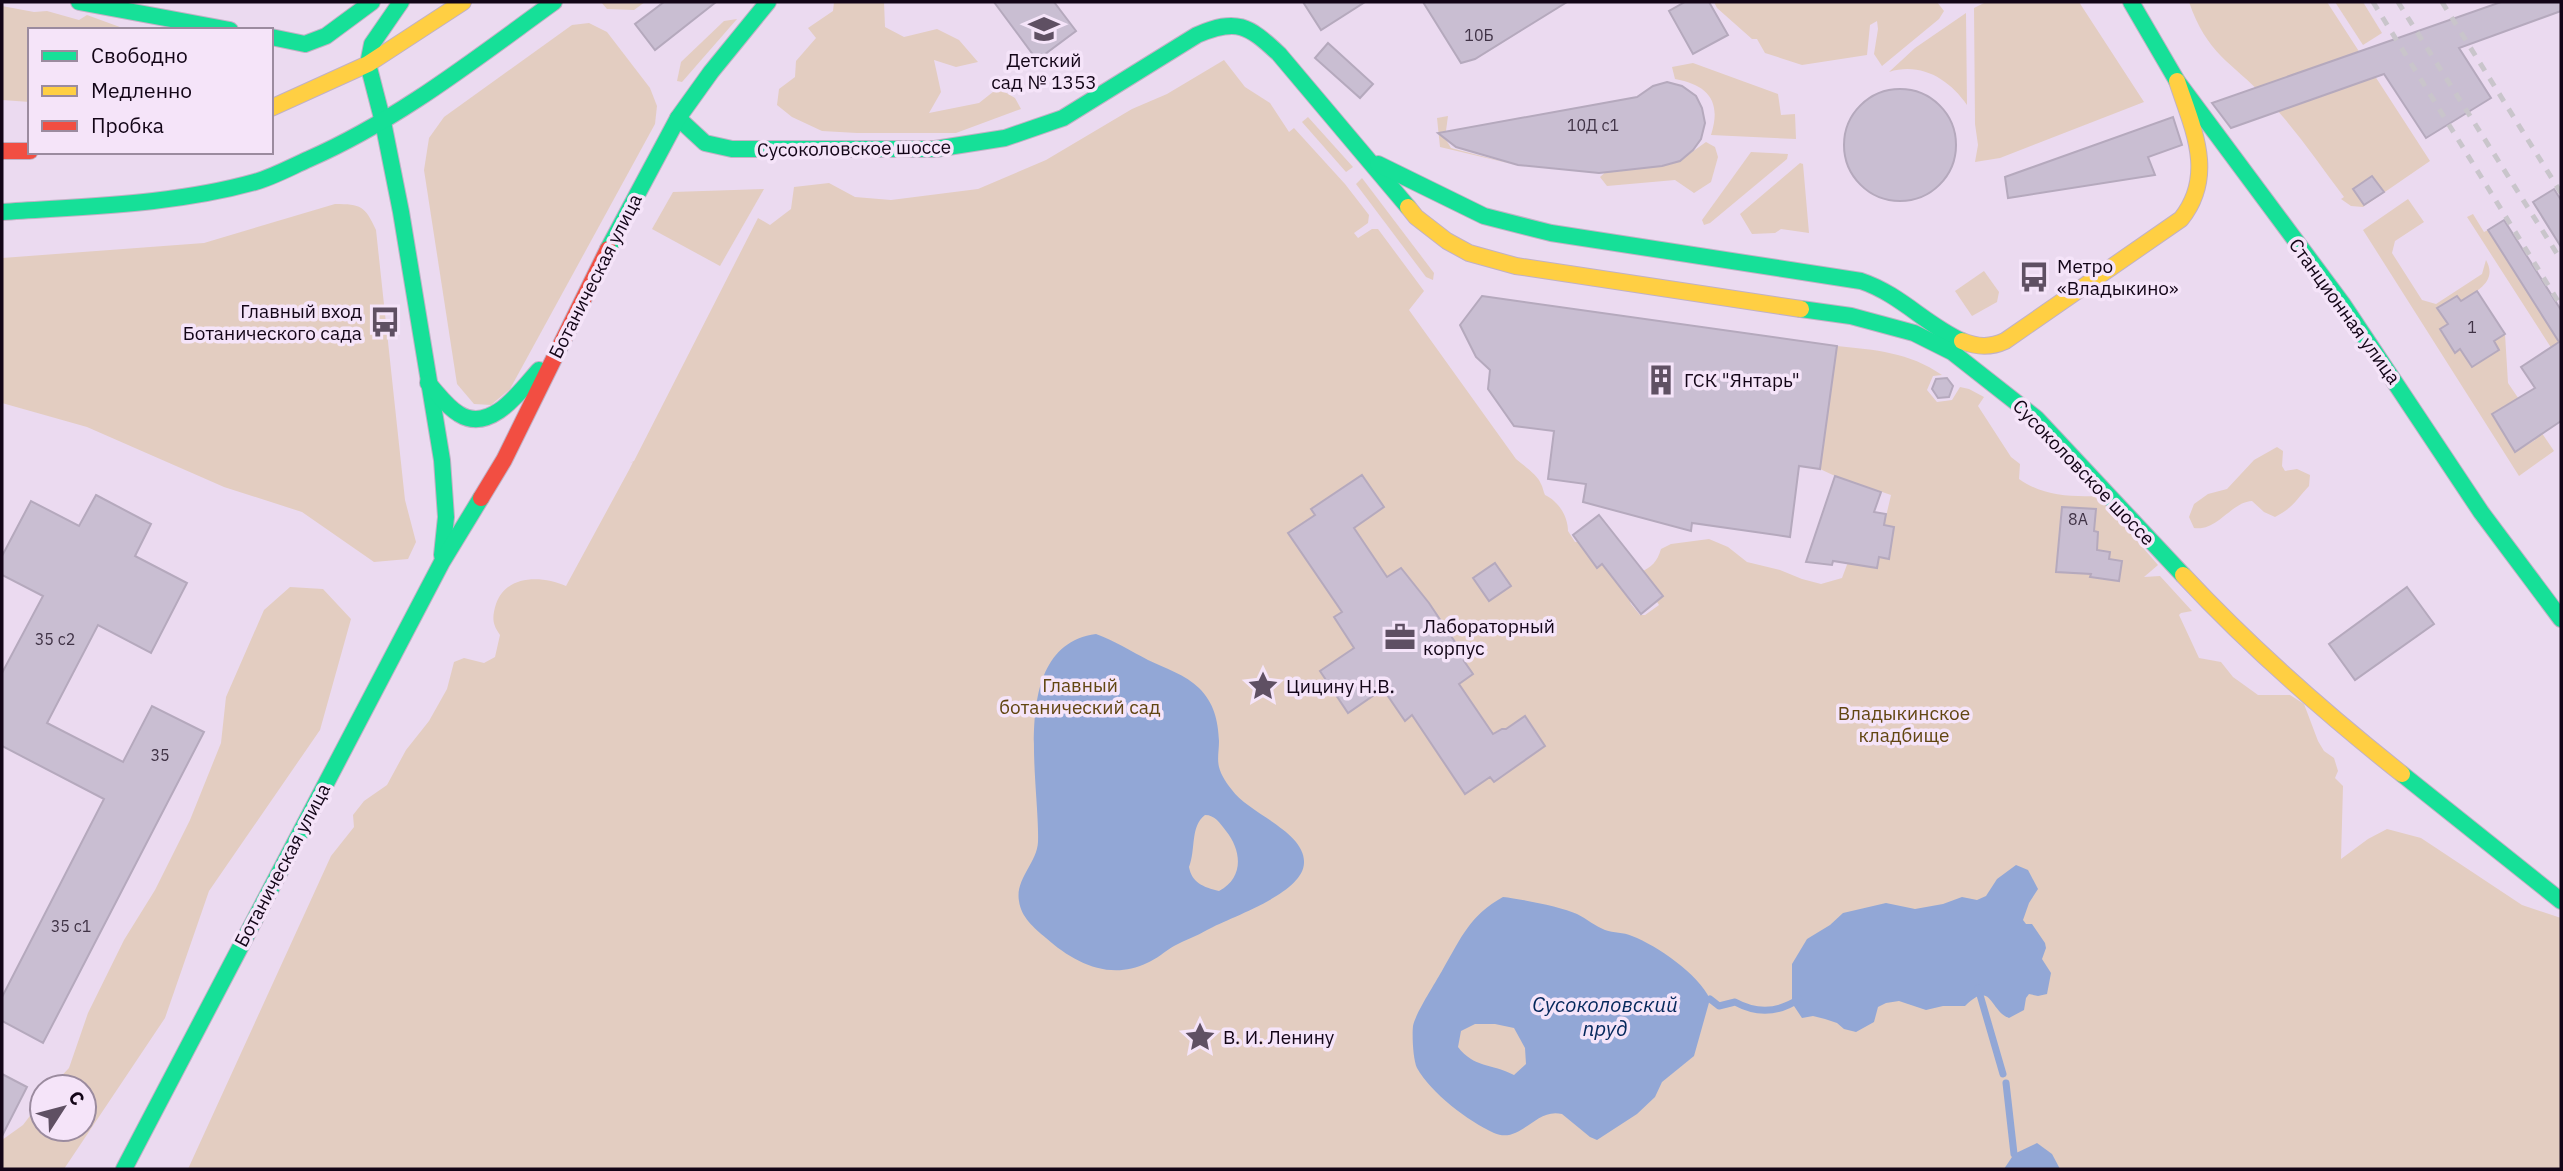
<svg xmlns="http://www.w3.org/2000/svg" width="2563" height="1171" font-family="'IBM Plex Sans',sans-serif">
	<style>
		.green { fill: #e3cdc1; fill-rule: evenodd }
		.water { fill: #92a7d6; fill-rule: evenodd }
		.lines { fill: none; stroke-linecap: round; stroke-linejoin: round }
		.stream { stroke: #92a7d6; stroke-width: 7 }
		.building { fill: #c9bed2; stroke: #b5a9bd; stroke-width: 2 }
		.fast-casing { stroke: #c1b1c5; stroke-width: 18 }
		.slow-casing { stroke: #c1b1c5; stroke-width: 18 }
		.jam-casing { stroke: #c1b1c5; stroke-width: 18 }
		.fast { stroke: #16e098; stroke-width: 16 }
		.slow { stroke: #ffcf43; stroke-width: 16 }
		.jam { stroke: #f24e42; stroke-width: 16 }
		.rail { stroke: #c9c5cb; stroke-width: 5; stroke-dasharray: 9 9; stroke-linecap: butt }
		.labels { text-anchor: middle; stroke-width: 7; stroke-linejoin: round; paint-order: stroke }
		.number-label { font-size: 16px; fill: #403346 }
		.poi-label { font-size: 19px; fill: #130517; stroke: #f5e4f9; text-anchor: start }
		.street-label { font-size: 19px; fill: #130517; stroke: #f5e4f9 }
		.park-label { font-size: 19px; fill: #624612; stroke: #f5e4f9 }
		.water-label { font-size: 21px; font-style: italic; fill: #04275b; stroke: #f5e4f9 }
	</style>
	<rect width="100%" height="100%" fill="#ebdaf0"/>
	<g class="green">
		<path d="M601,2H645L634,10L607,9Z"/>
		<path d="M834,2H884L885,27L904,37L937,29L959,40L978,62L956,67L934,60L941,92L929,113L979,103L998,88L1015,98L1021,109L956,133H857L822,131L792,117L777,105L779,89L795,77L796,61L816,38L808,28L833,11Z"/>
		<path d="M1714,2H1937L1944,11L1939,19L1882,66L1874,54L1878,29L1877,21L1870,25L1867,55L1802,65L1765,53L1757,39H1752L1717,8Z"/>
		<path d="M1986,2H2079L2144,102L2000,158L1975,162L1978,145L1975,124L1974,8Z"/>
		<path d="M2189,2H2327L2430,161L2363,207L2351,206L2341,199L2344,197C2319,164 2295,128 2266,98C2230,61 2207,54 2189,2Z"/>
		<path d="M2335,2H2363L2382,33L2363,45Z"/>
		<path d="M2,6L34,12L47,11L79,20L87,15L128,30H30V102L2,100Z"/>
		<path d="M1966,13L1967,105C1949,79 1921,62 1889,72L1915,48Z"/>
		<path d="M737,19L682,82L677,81L681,62L724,21Z"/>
		<path d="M589,23L607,32L650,88L657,106L655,124L510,389L491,405L474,404L457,384L424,170L429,138L444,117L572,25Z"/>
		<path d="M1224,60L1245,87L1270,103L1289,132L1294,128L1345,184L1369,215L1368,223L1354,233L1358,238L1372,229H1378L1424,291L1409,310L1516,459C1523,465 1538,475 1541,484C1543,487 1543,491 1545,495C1558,501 1568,516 1568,531L1575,542L1584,541L1622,579L1631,604L1640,615H1645L1659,605L1639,573C1652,567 1657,562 1661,549L1671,544L1709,539L1728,547L1747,562L1780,570L1802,579L1821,584L1842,578L1848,562L1889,557L1894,527L1884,525L1891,495L1835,476L1820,469L1837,346C1875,350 1909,352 1942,375L1933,376L1927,390L1937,402L1952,400L1960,387L1969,389L1984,397L1978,406L2011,457L2020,464L2019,479C2043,496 2070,497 2098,496L2158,565L2144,577L2160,576L2192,611L2181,613L2179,615L2199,658L2221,662L2233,677L2258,695H2290L2304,704L2318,741L2324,751L2334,758L2338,771L2335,778L2343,786L2341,859L2368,839L2387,829L2421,838L2522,905L2561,918V1169H188L331,856L354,827L353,815L364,801L387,785L406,750L429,721L447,689L454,662L464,658L484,663L495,657L500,635C492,624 492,617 496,604C506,575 541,575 566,586L629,470L633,462L630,463L634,461L758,218L770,225L791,209L794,187L829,183L855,197L891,200L978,189L1046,160L1132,109L1167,94Z"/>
		<path d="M1693,63L1778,94L1781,115L1795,114L1796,139L1711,135C1722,101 1708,85 1675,79L1672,67Z"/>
		<path d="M1448,116L1445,138L1451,148L1516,165L1440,147L1437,118Z"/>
		<path d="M1308,117L1353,167L1346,172L1302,122Z"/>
		<path d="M1706,142L1715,147L1718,157L1711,182L1694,193L1675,180L1607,186L1600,177L1608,170L1685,157Z"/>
		<path d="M1751,152L1788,154L1787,159L1710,223L1704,225L1702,220Z"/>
		<path d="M1800,163L1803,164L1809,233L1781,229L1775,233L1752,234L1740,214Z"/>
		<path d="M1362,178L1434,273L1433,280L1426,277L1356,184Z"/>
		<path d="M764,189L720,266L652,229L673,192Z"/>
		<path d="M2408,199L2424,222L2395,241L2392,253L2422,300L2436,304L2482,274L2486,260C2498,281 2477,291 2461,301L2457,296L2438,308L2448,324L2440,330L2454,352L2460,349L2472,367L2499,350L2494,341L2505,334L2508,383L2554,451L2519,476L2363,230ZM2511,402L2535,440L2515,452L2492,414Z"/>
		<path d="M335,204C361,204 365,206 376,230L405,500L416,542L408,559L374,562L302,512L224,487L87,427L2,403V258L204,243Z"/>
		<path d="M2473,214L2484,232L2488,230L2561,346V363L2467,217Z"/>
		<path d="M1984,271L1999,292L1997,302L1972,316L1955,291Z"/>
		<path d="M2277,447L2283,451L2282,466L2285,471L2297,469L2310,475L2309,486C2295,501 2294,507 2275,517L2264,512L2252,501C2231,502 2217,532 2194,528L2189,517L2194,504L2208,494L2227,489L2254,460Z"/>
		<path d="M290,587L323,589L351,619L320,730L209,891L165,1018L64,1169H2V1140L23,1125L42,1100V1129H84V1087H51L69,1068L88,1013L124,940L155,890L190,820L221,743L226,697L264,610Z"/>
	</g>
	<g class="water">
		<path d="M1096,634C1115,641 1131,651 1148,660C1165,668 1186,675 1199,688C1214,703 1218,720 1219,741C1219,750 1217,759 1219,767C1221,775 1227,784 1232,790C1248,813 1306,832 1304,863C1303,894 1230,917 1207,930C1197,936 1185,940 1174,946C1165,951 1157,959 1147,963C1110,981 1074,963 1046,938C1034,928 1021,917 1019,901C1015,879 1037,863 1038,842C1040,782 1008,646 1096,634ZM1205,815C1215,815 1220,823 1226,831C1242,851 1244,878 1219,891C1203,887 1192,883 1189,867C1196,850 1190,826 1205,815Z"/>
		<path d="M2016,865L2028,870L2038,889L2029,903L2023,920L2026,924H2032L2045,943L2046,948L2042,959L2051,973L2047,994L2038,996L2029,994L2026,998L2024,1010L2009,1018C1989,1010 1992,979 1965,1006H1943L1926,1010L1899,1001L1886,1003L1878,1007L1874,1022L1856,1032L1844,1029L1837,1023L1825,1019L1813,1016L1802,1018L1792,1003V964L1807,939L1830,925L1843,913L1886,903L1915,909L1943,904L1962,897L1977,900L1986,896L1997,879Z"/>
		<path d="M1503,897C1521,899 1562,907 1577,914C1587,919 1595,926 1605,930C1614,933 1623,932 1632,936C1658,946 1698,974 1710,999L1694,1056L1662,1082L1655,1097L1637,1114L1597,1140L1590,1137L1562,1114C1535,1107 1521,1145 1494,1133C1468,1121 1431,1093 1417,1068C1413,1059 1412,1036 1413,1026C1415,1014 1436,982 1443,969C1461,938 1470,915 1503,897ZM1475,1024H1495L1514,1028L1525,1048L1526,1064L1514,1075C1491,1063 1474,1068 1458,1047L1461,1031Z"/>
		<path d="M2037,1143L2052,1154L2060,1169H2004L2014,1154Z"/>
	</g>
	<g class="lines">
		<g class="stream">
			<path d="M1978,988L2003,1074"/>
			<path d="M1710,999L1719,1006L1735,1002C1757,1014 1778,1013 1799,999"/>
			<path d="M2006,1083L2014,1154L2026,1169"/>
		</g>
	</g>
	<g class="building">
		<path d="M664,2H716L655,50L635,24Z"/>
		<path d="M994,2H1054L1076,31L1037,60Z"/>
		<path d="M1303,2H1365L1321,30Z"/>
		<path d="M1423,2H1567L1475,59L1461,63Z"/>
		<path d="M1685,2H1709L1728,35L1693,54L1669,11Z"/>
		<path d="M2501,2H2561V11L2459,48L2491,98L2426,138L2384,74L2231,128L2212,103Z"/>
		<path d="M1328,43L1373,84L1360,98L1315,58Z"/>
		<path d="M1667,82L1682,86L1696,96L1702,108L1705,123L1701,139L1693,150L1680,161L1662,166L1599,173L1518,165L1456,147L1438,133L1637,97L1653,86Z"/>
		<circle cx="1900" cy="145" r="56"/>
		<path d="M2173,117L2182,145L2148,157L2155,175L2008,198L2005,177Z"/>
		<path d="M2372,176L2384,192L2364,205L2353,189Z"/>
		<path d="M2554,189L2561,200V247L2533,202Z"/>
		<path d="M2504,220L2561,310V421L2515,452L2492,414L2535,388L2521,367L2559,342L2488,230Z"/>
		<path d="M2477,291L2505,334L2494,341L2499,350L2472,367L2460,349L2455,353L2440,329L2448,324L2437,308L2457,296L2461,301Z"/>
		<path d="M1482,296L1837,346L1820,469L1799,466L1790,537L1692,523L1691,531L1583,502L1586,484L1548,479L1554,431L1514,426L1488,389L1490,370L1476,357L1460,325Z"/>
		<path d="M1947,378L1953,386L1949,397L1938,398L1932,389L1936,379Z"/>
		<path d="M1362,475L1384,507L1354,528L1387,577L1401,568L1429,603L1467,660L1464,661L1473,674L1459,684L1493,734L1502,729H1506L1525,716L1545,746L1494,782L1490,777L1465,794L1412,715L1405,721L1383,689L1348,713L1320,671L1354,648L1334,617L1342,612L1288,533L1315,515L1311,509Z"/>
		<path d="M1835,476L1881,492L1874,512L1886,514L1884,525L1894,527L1889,559L1879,557L1877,568L1833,561L1832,565L1806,562Z"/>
		<path d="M96,495L151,524L135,556L187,583L151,653L98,625L47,723L123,762L152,706L204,732L43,1043L2,1021V997L104,799L2,746V673L43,596L2,575V556L31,501L79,526Z"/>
		<path d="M2062,507L2096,509L2094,531L2098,532L2097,550L2110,552L2109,559L2122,561L2119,581L2090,577L2091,574L2056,572Z"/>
		<path d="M1599,515L1663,596L1641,614L1602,564L1597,568L1573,535Z"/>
		<path d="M1495,563L1511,586L1489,601L1473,578Z"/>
		<path d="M2407,587L2434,624L2355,680L2329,644Z"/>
		<path d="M2,1074L27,1087L2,1136Z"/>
	</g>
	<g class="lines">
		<g class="fast-casing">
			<g id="fast">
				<path d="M79,2L230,30"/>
				<path d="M401,2L372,44L368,64L383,122L401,212L442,460L446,517L442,555"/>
				<path d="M2131,2L2177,81L2342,303L2481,512L2561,619"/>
				<path d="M271,37L305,44L326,36L372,2"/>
				<path d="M678,118L705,143L732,149H935L1005,138L1063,118L1197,35C1237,18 1248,25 1279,54L1408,207"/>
				<path d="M1378,164L1484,216L1551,233L1861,281C1900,294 1926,325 1962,341"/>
				<path d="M2,212C86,206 173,205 255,182C273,177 291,167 309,159C398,120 475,59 554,2"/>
				<path d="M608,249L678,118L711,72L768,2"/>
				<path d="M1801,309L1851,316L1914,333L1952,352L2036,418L2183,575"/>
				<path d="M428,383C438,394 447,407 459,414C491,434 521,390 539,370"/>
				<path d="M2402,774L2561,901"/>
				<path d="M124,1169L442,562L481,498"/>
			</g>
		</g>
		<g class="slow-casing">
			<g id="slow">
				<path d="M271,108L368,64L463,2"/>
				<path d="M1408,207L1416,217L1447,241L1469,253L1516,266L1801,309"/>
				<path d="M1962,341C1977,347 1990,348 2005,341L2181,219C2216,175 2193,129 2177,81"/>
				<path d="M2183,575C2251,648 2324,712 2402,774"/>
			</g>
		</g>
		<g class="jam-casing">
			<g id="jam">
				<path d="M2,151H30"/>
				<path d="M481,498L504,460L608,249"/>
			</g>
		</g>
		<use href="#fast" class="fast"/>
		<use href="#slow" class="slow"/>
		<use href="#jam" class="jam"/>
		<g class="rail">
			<path d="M2373,2L2561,306"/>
			<path d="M2398,2L2561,260"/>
			<path d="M2442,2L2561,193"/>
		</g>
	</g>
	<defs>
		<g id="school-bare" transform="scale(2.415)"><path d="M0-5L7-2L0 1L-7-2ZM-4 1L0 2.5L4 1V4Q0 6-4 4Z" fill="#5f5063" stroke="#f5e4f9" stroke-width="2.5" paint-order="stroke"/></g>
		<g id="bus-bare" transform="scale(2.415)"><path d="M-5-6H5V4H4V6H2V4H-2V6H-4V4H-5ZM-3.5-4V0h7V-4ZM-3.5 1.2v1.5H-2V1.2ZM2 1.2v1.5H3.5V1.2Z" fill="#5f5063" stroke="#f5e4f9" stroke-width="2.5" paint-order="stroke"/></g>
		<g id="building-bare" transform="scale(2.415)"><path d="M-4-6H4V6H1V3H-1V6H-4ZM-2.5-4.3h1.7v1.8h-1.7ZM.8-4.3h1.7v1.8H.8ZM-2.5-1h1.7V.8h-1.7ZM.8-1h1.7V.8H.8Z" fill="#5f5063" stroke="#f5e4f9" stroke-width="2.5" paint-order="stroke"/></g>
		<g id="office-bare" transform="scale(2.415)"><path d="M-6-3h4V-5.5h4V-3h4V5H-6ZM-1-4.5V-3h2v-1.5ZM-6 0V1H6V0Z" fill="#5f5063" stroke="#f5e4f9" stroke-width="2.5" paint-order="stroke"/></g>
		<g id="sight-bare" transform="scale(2.415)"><path d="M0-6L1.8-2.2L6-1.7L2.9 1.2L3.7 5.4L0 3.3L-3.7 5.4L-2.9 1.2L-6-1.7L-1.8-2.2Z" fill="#5f5063" stroke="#f5e4f9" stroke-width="2.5" paint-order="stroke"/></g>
	</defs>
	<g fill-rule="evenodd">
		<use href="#school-bare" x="1044" y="29"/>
		<use href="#bus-bare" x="2034" y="277"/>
		<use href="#bus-bare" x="385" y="322"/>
		<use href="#building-bare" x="1661" y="380"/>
		<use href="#office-bare" x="1400" y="637"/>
		<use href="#sight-bare" x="1263" y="686"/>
		<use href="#sight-bare" x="1200" y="1037"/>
	</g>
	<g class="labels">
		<g class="number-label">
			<text x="1479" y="41">10Б</text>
			<text x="1593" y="131">10Д с1</text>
			<text x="2472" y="333">1</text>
			<text x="2078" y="525">8А</text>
			<text x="55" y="645">35 с2</text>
			<text x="160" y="761">35</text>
			<text x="71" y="932">35 с1</text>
		</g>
		<g class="poi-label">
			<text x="1044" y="67" text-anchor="middle">Детский<tspan x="1044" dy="22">сад № 1353</tspan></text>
			<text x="2057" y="273">Метро<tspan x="2057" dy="22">«Владыкино»</tspan></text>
			<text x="362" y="318" text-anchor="end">Главный вход<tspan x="362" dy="22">Ботанического сада</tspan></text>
			<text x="1684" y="387">ГСК "Янтарь"</text>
			<text x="1423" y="633">Лабораторный<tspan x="1423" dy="22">корпус</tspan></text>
			<text x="1286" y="693">Цицину Н.В.</text>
			<text x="1223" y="1044">В. И. Ленину</text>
		</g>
		<g class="street-label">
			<text transform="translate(854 148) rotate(-1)" y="7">Сусоколовское шоссе</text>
			<text transform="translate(595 276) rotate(-63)" y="7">Ботаническая улица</text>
			<text transform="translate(2345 311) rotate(54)" y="7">Станционная улица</text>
			<text transform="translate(2084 472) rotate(46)" y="7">Сусоколовское шоссе</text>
			<text transform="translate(282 865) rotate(-62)" y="7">Ботаническая улица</text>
		</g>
		<g class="park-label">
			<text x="1080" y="692">Главный<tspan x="1080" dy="22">ботанический сад</tspan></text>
			<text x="1904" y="720">Владыкинское<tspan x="1904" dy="22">кладбище</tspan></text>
		</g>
		<g class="water-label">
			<text x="1605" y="1012">Сусоколовский<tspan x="1605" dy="24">пруд</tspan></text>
		</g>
	</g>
	<rect width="2563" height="1171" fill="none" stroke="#130517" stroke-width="7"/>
	<rect x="28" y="28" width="245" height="126" fill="#f5e4f9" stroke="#9b8b9f" stroke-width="2"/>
	<rect x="42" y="51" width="35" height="10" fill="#16e098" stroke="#9b8b9f" stroke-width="2"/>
	<text x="91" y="63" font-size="21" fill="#130517">Свободно</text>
	<rect x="42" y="86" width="35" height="10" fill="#ffcf43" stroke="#9b8b9f" stroke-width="2"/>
	<text x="91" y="98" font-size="21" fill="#130517">Медленно</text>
	<rect x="42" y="121" width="35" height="10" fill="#f24e42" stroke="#9b8b9f" stroke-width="2"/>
	<text x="91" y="133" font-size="21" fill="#130517">Пробка</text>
	<g transform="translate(63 1108) rotate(54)"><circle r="33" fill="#f5e4f9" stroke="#9b8b9f" stroke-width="2"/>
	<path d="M0-5L12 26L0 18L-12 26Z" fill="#5f5063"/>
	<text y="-10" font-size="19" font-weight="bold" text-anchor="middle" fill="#130517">С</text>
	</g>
</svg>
